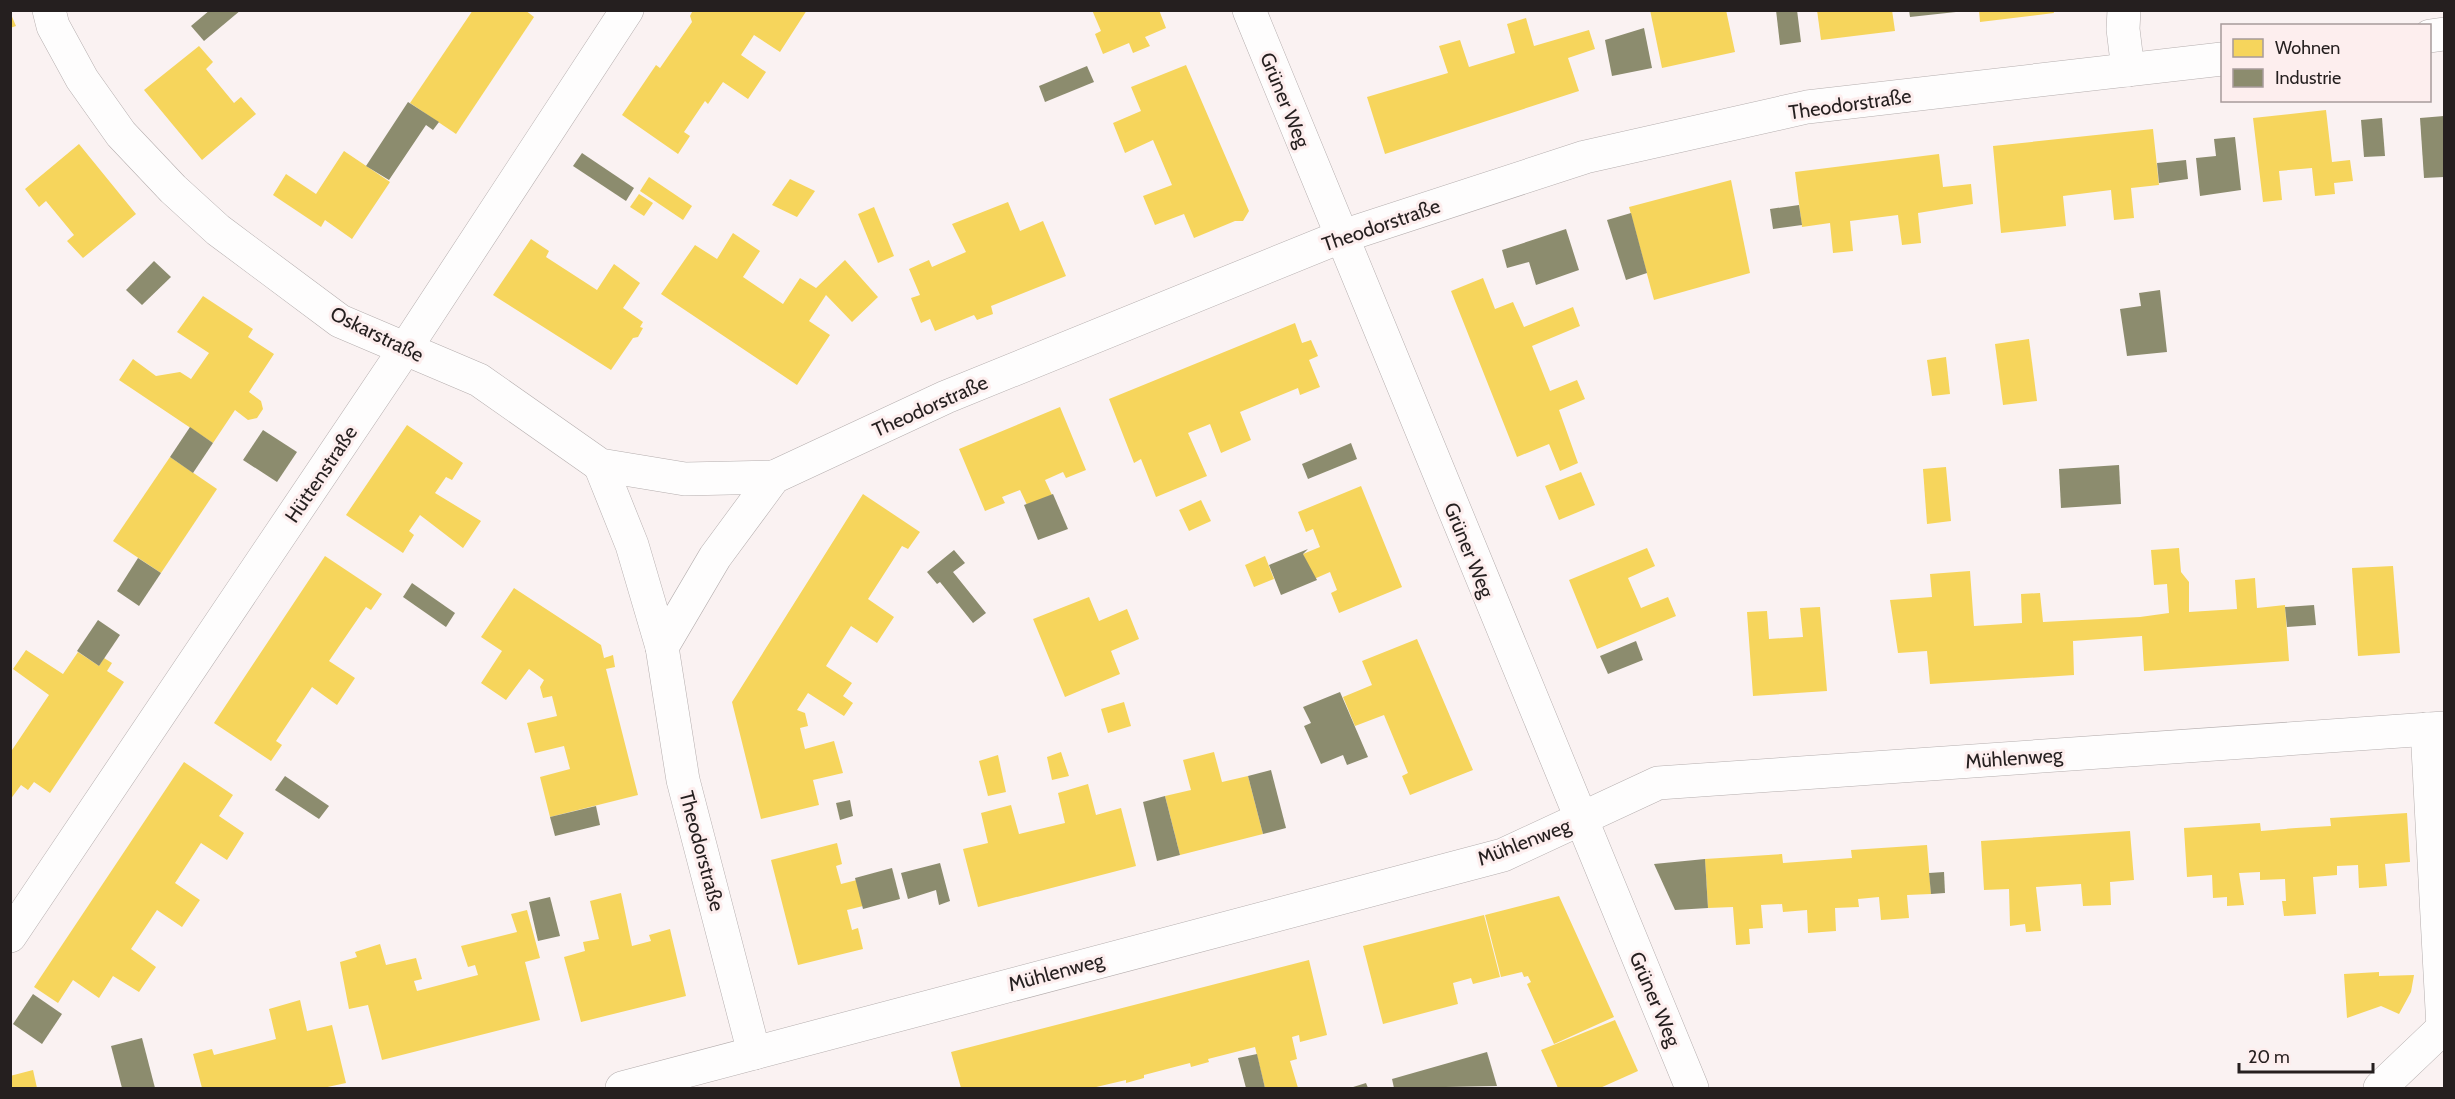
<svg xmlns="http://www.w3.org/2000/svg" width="2455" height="1099" font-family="Cabin,sans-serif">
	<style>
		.homes { fill: #f6d55c }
		.industry { fill: #8c8c6e }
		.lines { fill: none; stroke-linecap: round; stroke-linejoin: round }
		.street-casing { stroke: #b5aeae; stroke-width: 34 }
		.street { stroke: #fefdfd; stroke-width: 33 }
		.labels { text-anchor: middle; stroke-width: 6; stroke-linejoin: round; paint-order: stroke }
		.street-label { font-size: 20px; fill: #251f1f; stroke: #fdeeee }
	</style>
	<rect width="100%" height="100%" fill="#faf2f2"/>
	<g class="homes">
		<path d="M473,10H525L534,17L456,134L410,103Z"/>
		<path d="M693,10H807L780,52L754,35L741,55L766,72L748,99L723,82L708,104L705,101L684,132L690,136L678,154L622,115L656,65L660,68L692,22L690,16Z"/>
		<path d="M1092,10H1159L1166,28L1145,37L1150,46L1133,53L1129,43L1103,54L1095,34L1101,31Z"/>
		<path d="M1650,10H1726L1735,52L1662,68Z"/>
		<path d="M1817,10H1892L1895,31L1821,40Z"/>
		<path d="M1979,10H2053L2054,13L1980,22Z"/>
		<path d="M10,12L16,26L10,28Z"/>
		<path d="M1526,18L1534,46L1589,30L1595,49L1568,58L1579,91L1385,154L1367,97L1448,73L1439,46L1460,40L1469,67L1515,53L1507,24Z"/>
		<path d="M199,46L213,62L206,69L234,103L241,97L256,114L202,160L144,90Z"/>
		<path d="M1186,65L1249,211L1243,221H1235L1194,238L1184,214L1155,225L1143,196L1172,185L1153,140L1125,153L1113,123L1141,111L1131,87Z"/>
		<path d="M2326,110L2332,162L2350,160L2353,181L2334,183L2335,194L2315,196L2312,168L2279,171L2282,200L2263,202L2253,118Z"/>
		<path d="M2153,129L2159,185L2131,188L2134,218L2114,220L2111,190L2063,196L2066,226L2001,233L1993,146Z"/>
		<path d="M79,144L136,214L83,258L67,241L74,235L46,201L39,207L25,189Z"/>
		<path d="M344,151L390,182L352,239L325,220L321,227L273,195L286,174L316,194Z"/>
		<path d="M1939,154L1943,187L1971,184L1973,204L1918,213L1921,243L1902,245L1898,215L1850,221L1853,251L1833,253L1830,223L1802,227L1795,172Z"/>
		<path d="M649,177L692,206L683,220L640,191Z"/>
		<path d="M790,179L815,191L797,217L772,205Z"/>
		<path d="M1731,180L1750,273L1654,300L1629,207Z"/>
		<path d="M639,194L653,203L644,216L630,207Z"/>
		<path d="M1008,202L1020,231L1043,221L1066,276L991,306L993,314L977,320L974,315L935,331L930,319L921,323L911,298L920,295L909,269L929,260L932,267L966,252L952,224Z"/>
		<path d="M874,207L894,256L878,263L858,214Z"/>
		<path d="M733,233L760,251L743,277L783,304L800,278L816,288L845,260L878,297L852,322L826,295L809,321L830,335L797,385L661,294L695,245L717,259Z"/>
		<path d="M531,239L549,251L546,257L597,290L614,264L640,283L623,308L643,322L640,327L643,328L638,337L633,338L611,370L493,295Z"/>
		<path d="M1483,278L1495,309L1513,302L1524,327L1573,307L1580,326L1532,346L1550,391L1577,380L1585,399L1559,410L1578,463L1560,471L1549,444L1517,457L1451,291Z"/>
		<path d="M203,296L253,329L248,337L274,354L249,392L261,401L263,409L257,418L248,420L235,410L213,443L119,380L133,359L156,376L180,372L191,379L209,353L177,332Z"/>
		<path d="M1295,323L1302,343L1311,340L1318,356L1309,360L1320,387L1300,395L1298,388L1240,412L1251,440L1221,453L1210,424L1188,433L1207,476L1156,497L1141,459L1134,463L1109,399Z"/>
		<path d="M2029,339L2037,401L2003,405L1995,344Z"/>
		<path d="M1946,357L1950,394L1932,396L1927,360Z"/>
		<path d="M1060,407L1086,470L1066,478L1063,472L1045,480L1052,495L1027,505L1020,490L1002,497L1005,503L985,511L959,449Z"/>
		<path d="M407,425L463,463L452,480L446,477L435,493L481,521L463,548L420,515L409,531L414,535L403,553L346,515Z"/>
		<path d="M170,457L217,489L161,573L113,541Z"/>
		<path d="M1946,467L1951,521L1927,524L1923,469Z"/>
		<path d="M1581,472L1595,505L1559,520L1545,486Z"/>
		<path d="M1361,486L1402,587L1339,613L1331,593L1337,590L1330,572L1314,579L1303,554L1320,547L1313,529L1306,532L1298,512Z"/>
		<path d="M863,494L920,532L908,549L902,546L868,599L894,617L877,643L851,626L826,666L852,683L843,696L853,703L844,716L808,693L797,710L805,713L808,726L800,728L805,749L834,741L843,773L813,780L819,805L761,819L732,702Z"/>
		<path d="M1201,500L1211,521L1189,531L1179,510Z"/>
		<path d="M1647,548L1655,566L1628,578L1641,608L1668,597L1676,616L1597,649L1569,580Z"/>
		<path d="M2179,548L2181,572L2189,582V612L2237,609L2235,580L2255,578L2257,608L2285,605L2289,661L2144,671L2142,636L2073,641L2074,675L1930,684L1927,651L1898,653L1890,600L1932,597L1930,574L1970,571L1974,626L2022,623L2021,594L2040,593L2043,622L2140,617L2169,613L2167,584L2154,585L2151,550Z"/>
		<path d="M325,556L382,594L371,610L366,607L329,661L355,678L337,705L312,687L276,741L282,745L271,761L214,723Z"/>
		<path d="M1265,556L1274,579L1254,587L1245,565Z"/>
		<path d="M2393,566L2400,653L2358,656L2352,568Z"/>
		<path d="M514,588L601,645L604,658L613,655L615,667L606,669L638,795L550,817L540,777L570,769L564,746L535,753L527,723L557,716L552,696L543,698L540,687L544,680L529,669L506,700L481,683L502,651L481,637Z"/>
		<path d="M1089,597L1099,621L1127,609L1139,639L1111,651L1120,674L1065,697L1033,619Z"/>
		<path d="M1820,607L1827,691L1753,696L1747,612L1767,611L1769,639L1803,637L1800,608Z"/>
		<path d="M1417,639L1473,770L1410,795L1402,776L1408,773L1384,715L1355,726L1343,697L1372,685L1362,661Z"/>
		<path d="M26,650L63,674L78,652L99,666L104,658L112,663L107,671L124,682L50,793L34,782L28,790L21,785L10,800V753L49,695L13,669Z"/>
		<path d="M1124,702L1131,726L1108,733L1101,709Z"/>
		<path d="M1061,752L1069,776L1052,780L1047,757Z"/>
		<path d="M1214,752L1222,782L1248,776L1263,834L1180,855L1165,796L1191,790L1183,760Z"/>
		<path d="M998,755L1006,792L988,796L979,761Z"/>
		<path d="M184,762L233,795L219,816L244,833L227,860L201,843L175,883L200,900L182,927L157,910L131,949L156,967L139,992L113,976L99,998L73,980L58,1003L34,987Z"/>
		<path d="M1088,784L1096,815L1121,808L1136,866L978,907L963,849L988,843L981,813L1011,805L1019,834L1065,823L1058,793Z"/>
		<path d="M2407,813L2410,862L2385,864L2387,886L2359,888L2358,865L2337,866V875L2313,877L2316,914L2284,916L2282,901H2286L2285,879L2260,880V872L2239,873L2244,905L2227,906V897L2213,898L2212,875L2187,877L2184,828L2260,823L2261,831L2296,828L2331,826L2330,818Z"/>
		<path d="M2130,831L2134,880L2110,882L2111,905L2083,906L2081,884L2036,887L2041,931L2026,932L2025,924L2010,926L2009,889L1984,890L1981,841Z"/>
		<path d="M837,843L842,864L836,866L841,884L857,880L863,906L847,910L852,930L858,928L863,949L798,965L771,860Z"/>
		<path d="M1927,845L1931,894L1907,895L1909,918L1881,920L1879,897L1858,899L1859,907L1835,908L1836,931L1808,933L1807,910L1783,912L1782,904L1761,905L1763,928L1749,929L1750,944L1736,945L1733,907L1708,908L1705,859L1782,854L1783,863L1852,858L1851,850Z"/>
		<path d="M621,893L632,946L651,941L649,935L670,929L686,996L581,1022L564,957L585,951L583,942L599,939L590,901Z"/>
		<path d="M1559,896L1614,1017L1554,1044L1527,984L1531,982L1528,976L1524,977L1522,972L1501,977L1485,915Z"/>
		<path d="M527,910L540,958L525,962L540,1020L382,1060L368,1005L349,1009L340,962L357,957L355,952L380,944L386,965L416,958L422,979L414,981L417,991L478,975L475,965L468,967L461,946L517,932L511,914Z"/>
		<path d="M1484,915L1500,977L1473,984L1471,978L1453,983L1458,1004L1383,1024L1363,946Z"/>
		<path d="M1309,960L1327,1035L1300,1042L1299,1035L1292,1037L1297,1059L1290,1061L1298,1088H1265L1255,1047L1208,1059L1209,1062L1191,1067L1190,1063L1144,1075V1078L1126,1083V1080L1092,1088H961L951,1052Z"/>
		<path d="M2379,972V976L2414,975L2411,992L2399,1014L2381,1006L2347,1018L2344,974Z"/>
		<path d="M300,1000L307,1031L332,1025L346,1083L323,1088H202L193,1054L212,1049L214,1055L276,1039L269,1009Z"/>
		<path d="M1615,1020L1638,1071L1600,1088H1558L1541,1050Z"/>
		<path d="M33,1070L37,1088H10V1076Z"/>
	</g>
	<g class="industry">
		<path d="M210,10H241L204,41L191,26Z"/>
		<path d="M1776,10H1797L1801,42L1780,45Z"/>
		<path d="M1909,10H1956V12L1910,17Z"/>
		<path d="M1644,28L1652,68L1612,76L1605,40Z"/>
		<path d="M1087,66L1094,82L1045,102L1039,86Z"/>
		<path d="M408,102L439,122L433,130L426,125L389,180L366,166Z"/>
		<path d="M2444,116V177L2424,178L2420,118Z"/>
		<path d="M2382,118L2385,156L2364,157L2361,120Z"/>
		<path d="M2235,137L2241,190L2200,196L2196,158L2216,156L2214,139Z"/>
		<path d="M582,153L634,188L626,201L573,166Z"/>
		<path d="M2186,160L2188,179L2159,183L2157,163Z"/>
		<path d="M1799,205L1802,225L1773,229L1770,209Z"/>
		<path d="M1631,213L1647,273L1626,280L1607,220Z"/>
		<path d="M1566,229L1579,270L1536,285L1529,262L1507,268L1502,250Z"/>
		<path d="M154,261L171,277L142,305L126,290Z"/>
		<path d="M2160,290L2167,352L2127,356L2120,309L2141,306L2139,293Z"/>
		<path d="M190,427L213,443L193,473L170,457Z"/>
		<path d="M263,430L297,452L277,482L243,460Z"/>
		<path d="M1351,443L1357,459L1308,479L1302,464Z"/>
		<path d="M2119,465L2121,504L2061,508L2059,469Z"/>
		<path d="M1053,494L1068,529L1038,540L1024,505Z"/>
		<path d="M1308,549L1303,554L1317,580L1281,595L1269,565Z"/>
		<path d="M954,550L965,563L953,572L986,613L973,623L940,582L937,584L927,572Z"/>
		<path d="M138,558L161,573L139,606L117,591Z"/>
		<path d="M412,583L455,613L446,627L403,597Z"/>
		<path d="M2314,605L2316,625L2287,627L2285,607Z"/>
		<path d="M98,620L120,635L99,666L77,651Z"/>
		<path d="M1636,641L1643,660L1608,674L1600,656Z"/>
		<path d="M1340,692L1368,757L1347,765L1343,755L1321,764L1304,726L1311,723L1303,707Z"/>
		<path d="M1271,770L1286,828L1263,834L1248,776Z"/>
		<path d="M285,776L329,806L319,819L275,790Z"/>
		<path d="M1165,796L1180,855L1157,861L1143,802Z"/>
		<path d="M850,800L853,816L840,820L836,803Z"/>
		<path d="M596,806L600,825L555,836L550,817Z"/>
		<path d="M1705,859L1708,908L1675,910L1654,864Z"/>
		<path d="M940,863L950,901L939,905L936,890L908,899L901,873Z"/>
		<path d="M892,868L900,899L863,909L855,878Z"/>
		<path d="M1944,872L1945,893L1931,894L1929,873Z"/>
		<path d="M550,897L560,936L538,941L529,902Z"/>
		<path d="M33,994L62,1014L42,1044L13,1024Z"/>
		<path d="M142,1038L155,1088H122L111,1046Z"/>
		<path d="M1487,1052L1497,1086L1394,1088L1392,1079Z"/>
		<path d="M1257,1054L1265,1088H1246L1238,1058Z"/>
		<path d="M1366,1083L1368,1088H1350Z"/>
	</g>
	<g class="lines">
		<g class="street-casing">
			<g id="street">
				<path d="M49,10L53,26L82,79L121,134L173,189L218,230L340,321L479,380L600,465L685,479L774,477"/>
				<path d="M1249,10L1692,1088"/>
				<path d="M2124,10L2123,29L2128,70"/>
				<path d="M2430,36L2444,34"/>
				<path d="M600,465L632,545L662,647"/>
				<path d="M10,936L405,349L627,10"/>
				<path d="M754,1053L683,780L662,647L715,557L774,477L946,397L1340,237L1585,157L1807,107L2222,59"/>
				<path d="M622,1088L1503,855L1658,783L2444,728"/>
				<path d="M2380,1088L2443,1028L2427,729"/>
			</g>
		</g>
		<use href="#street" class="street"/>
	</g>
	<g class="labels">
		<g class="street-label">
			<text transform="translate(1285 100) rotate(68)" y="7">Grüner Weg</text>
			<text transform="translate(1850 104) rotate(-8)" y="7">Theodorstraße</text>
			<text transform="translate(1381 225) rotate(-19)" y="7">Theodorstraße</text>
			<text transform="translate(377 334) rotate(26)" y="7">Oskarstraße</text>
			<text transform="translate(930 406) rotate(-24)" y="7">Theodorstraße</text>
			<text transform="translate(321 474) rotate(-56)" y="7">Hüttenstraße</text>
			<text transform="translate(1469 550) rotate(68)" y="7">Grüner Weg</text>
			<text transform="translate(2014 758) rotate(-4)" y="7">Mühlenweg</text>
			<text transform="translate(1524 842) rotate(-21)" y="7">Mühlenweg</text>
			<text transform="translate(702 851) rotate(75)" y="7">Theodorstraße</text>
			<text transform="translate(1056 972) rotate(-15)" y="7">Mühlenweg</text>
			<text transform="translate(1655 999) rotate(67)" y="7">Grüner Weg</text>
		</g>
	</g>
	<rect width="2455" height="1099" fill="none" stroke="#251f1f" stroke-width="24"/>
	<rect x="2221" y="24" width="210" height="78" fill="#fdeeee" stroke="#a79b9b" stroke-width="1.5"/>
	<rect x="2233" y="39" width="30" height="18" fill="#f6d55c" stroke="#a79b9b" stroke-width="1.5"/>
	<text x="2275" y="54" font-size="18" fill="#251f1f">Wohnen</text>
	<rect x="2233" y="69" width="30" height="18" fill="#8c8c6e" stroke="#a79b9b" stroke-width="1.5"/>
	<text x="2275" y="84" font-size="18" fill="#251f1f">Industrie</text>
	<path d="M2239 1063v9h134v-9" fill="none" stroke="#251f1f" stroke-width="3"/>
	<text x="2248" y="1063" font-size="18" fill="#251f1f" stroke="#fdeeee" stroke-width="4.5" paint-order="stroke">20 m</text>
</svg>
